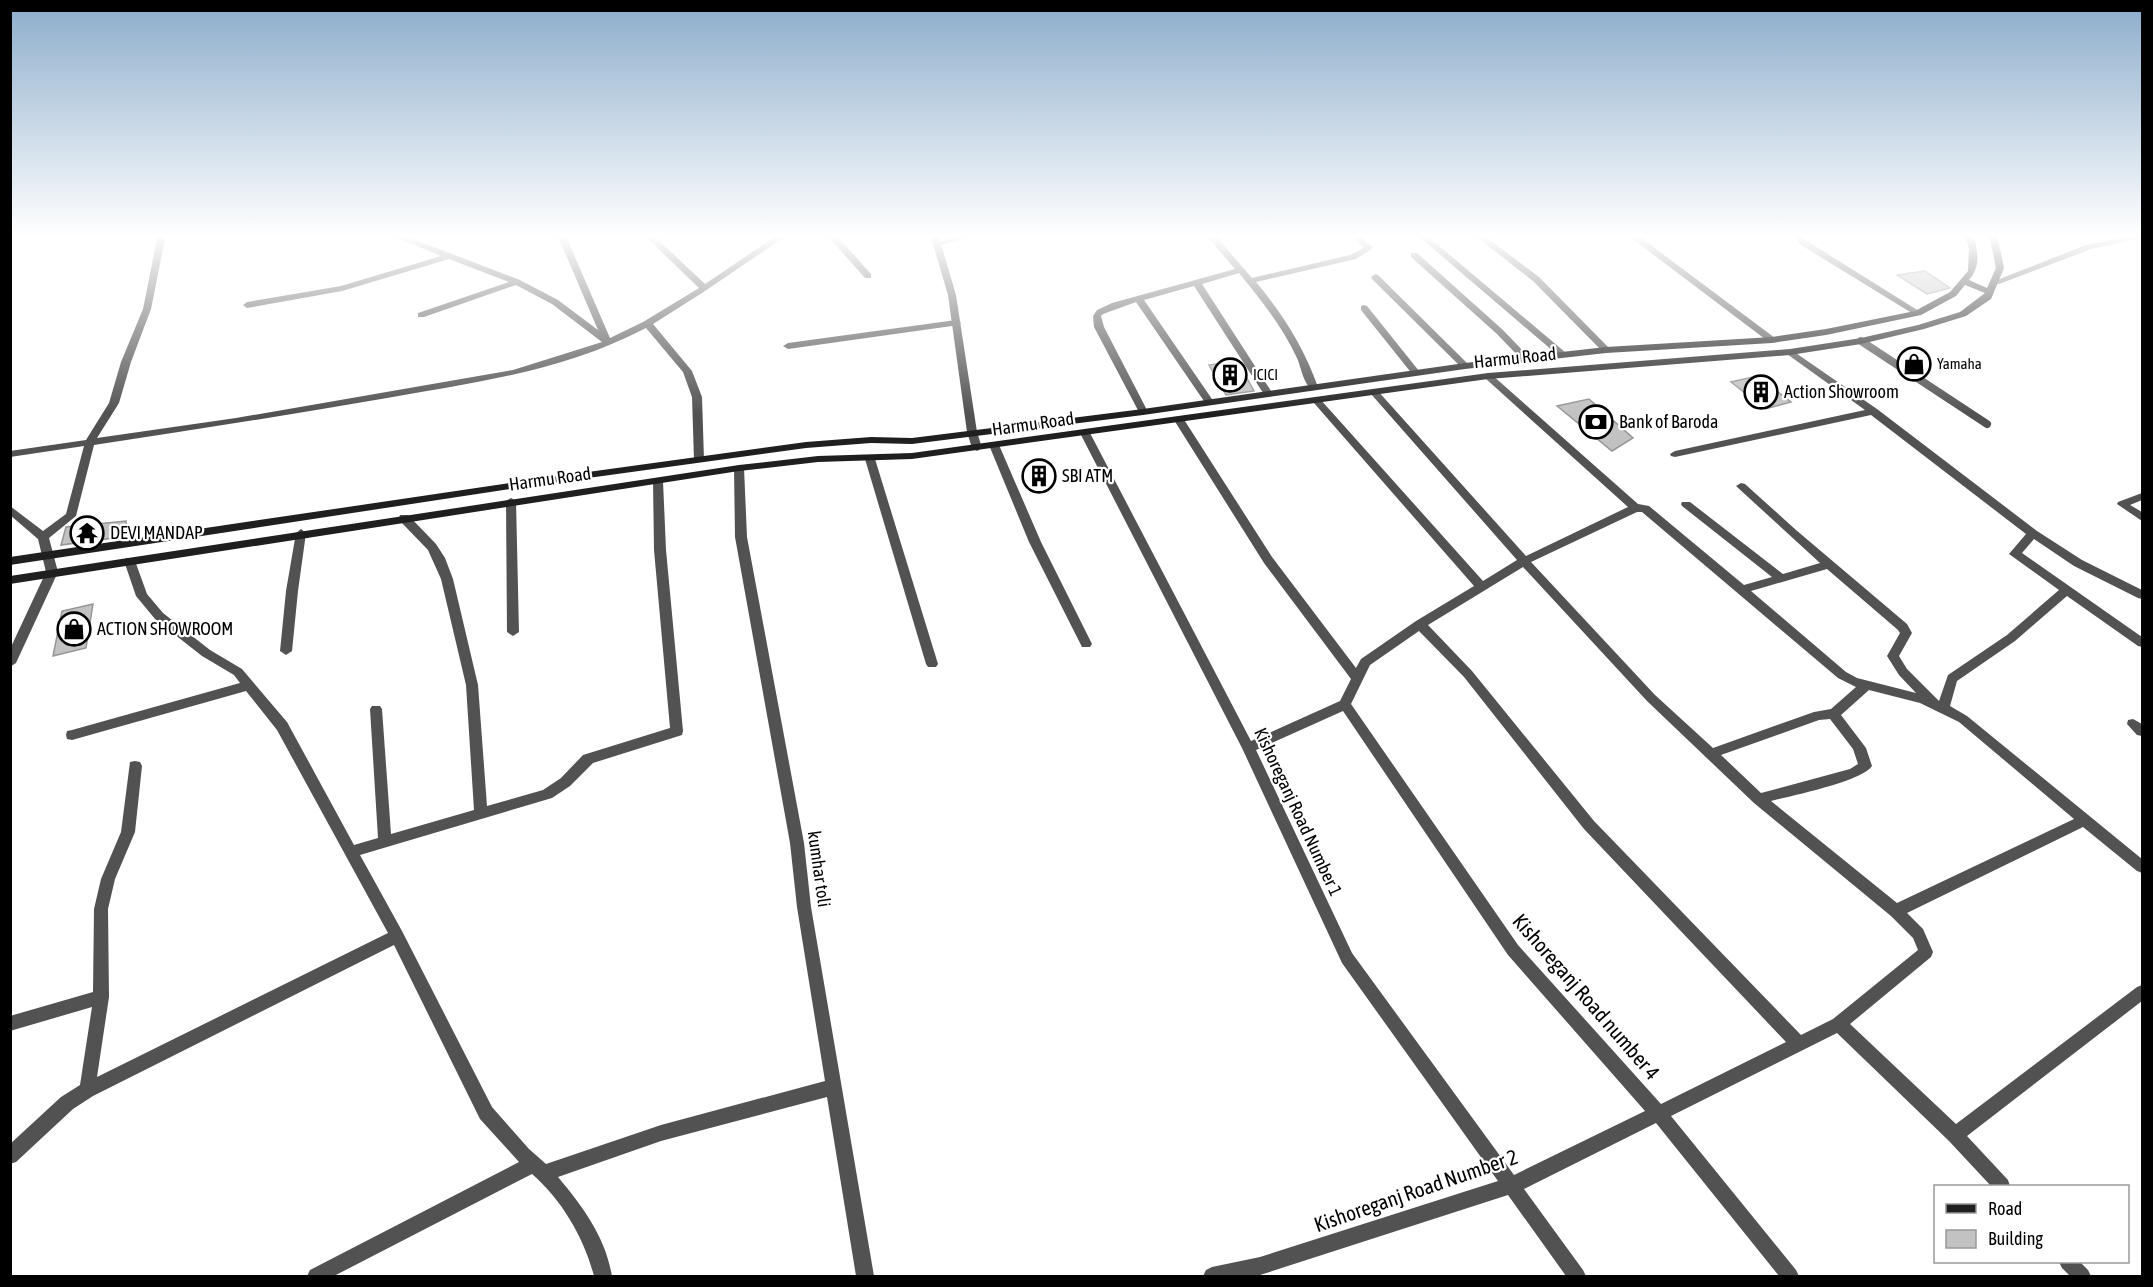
<svg xmlns="http://www.w3.org/2000/svg" width="2153" height="1287" font-family="'Asap Condensed',sans-serif">
	<style>
		.building { fill: #c2c2c2; stroke: #969696; stroke-width: 1.5 }
		.lines { fill: none; stroke-linecap: round; stroke-linejoin: round }
		.service { stroke: #525252; stroke-width: 8 }
		.minor { fill: #525252; fill-rule: evenodd }
		.tertiary { fill: #525252; fill-rule: evenodd }
		.secondary { fill: #1f1f1f; fill-rule: evenodd }
		.labels { text-anchor: middle; stroke-width: 4.5; stroke-linejoin: round; paint-order: stroke }
		.far-poi-label { font-size: 15px; fill: #000; stroke: #fff; text-anchor: start }
		.street-label { font-size: 18px; fill: #000; stroke: #fff }
		.poi-label { font-size: 18px; fill: #000; stroke: #fff; text-anchor: start }
		.near-street-label { font-size: 21px; fill: #000; stroke: #fff }
	</style>
	<rect width="100%" height="100%" fill="#fff"/>
	<g class="building">
		<path d="M1925,271L1950,288L1927,294L1897,275Z"/>
		<path d="M1235,361L1238,371H1243L1254,391L1226,395L1209,365Z"/>
		<path d="M1757,376L1791,402L1765,409L1731,382Z"/>
		<path d="M1589,399L1633,438L1612,451L1557,406Z"/>
		<path d="M126,521L128,536L61,545L66,527Z"/>
		<path d="M93,604L86,648L53,656L62,611Z"/>
	</g>
	<g class="lines">
		<path class="service" d="M1861,341L1987,424"/>
		<g class="minor">
			<path d="M158,234H166L151,309L131,362L119,403L97,438L236,418L513,370L602,342L552,304L516,285L424,317H418V313L509,282L449,259L342,291L247,308L243,305L247,302L341,286L441,256L388,234H400L520,280L558,300L598,330L557,234H565L610,338L643,322L699,288L643,234H652L705,284L779,234H789L702,293L653,324L692,371L702,397L704,460L703,462H695L694,460L692,397L683,372L646,328C564,371 477,382 387,398C290,415 192,430 94,445L76,516L49,538L58,572L16,663L10,667V649L46,572L38,539L10,515V506L43,531L66,514L84,446L10,457V451L86,440L109,403L121,362L143,309Z"/>
			<path d="M826,234H835L871,274V278H865Z"/>
			<path d="M965,234H979L937,246L933,244Z"/>
			<path d="M1205,234H1214L1252,278L1350,255L1364,248L1350,234H1359L1373,248L1356,259L1256,282C1283,314 1304,348 1318,387L1313,390C1304,386 1301,367 1297,358C1282,326 1261,300 1239,273L1202,284L1273,394L1271,396H1265L1194,286L1144,300L1214,402L1212,404H1206L1136,302L1103,314L1101,316L1104,327L1148,412L1143,415L1140,414L1094,327L1093,316L1097,310L1112,303L1235,269Z"/>
			<path d="M1416,234H1425L1566,353V357H1560Z"/>
			<path d="M1473,234H1482L1539,277L1609,348V352H1603L1533,281Z"/>
			<path d="M1626,234H1636L1775,338V342H1769Z"/>
			<path d="M1792,234H1801L1807,241L1922,313L1921,315H1915L1801,245Z"/>
			<path d="M2142,234V238L2091,249L1999,284L1992,282L2086,245Z"/>
			<path d="M1411,253H1417L1503,330L1529,357V361H1523L1497,334L1411,257Z"/>
			<path d="M1375,274L1378,275L1468,364V368H1462L1372,279L1371,277Z"/>
			<path d="M1364,305L1367,306L1419,371V375H1413L1361,310V306Z"/>
			<path d="M956,320L961,323L959,325L788,349L783,346L788,343Z"/>
			<path d="M1790,349L1877,409L2037,531L2082,560L2142,590V599L2138,598L2074,566L2034,539L2022,553L2142,637V647L2138,646L2067,596L2015,641L1957,681L1950,706L1967,716L2142,859V873L2137,871L2083,827L1907,913L1923,929L1933,952L1931,957L1850,1024L1956,1124L2137,987L2142,985V1001L1967,1136L2008,1180L2010,1186H1991L1949,1141L1837,1033L1671,1116L1796,1270L1799,1276H1779L1656,1123L1524,1189L1583,1270L1586,1276H1566L1508,1195L1260,1275L1203,1276L1206,1270L1212,1267L1260,1257L1498,1181L1342,963L1242,748L1080,433L1085,430L1090,433L1251,741L1340,701L1351,679L1264,563L1174,420L1175,418H1183L1272,557L1356,668L1361,659L1416,621L1474,586L1314,403V399H1320L1483,581L1517,560L1371,394V390H1377L1526,556L1628,507L1485,378L1483,376L1488,373L1491,374L1638,504L1649,506L1744,585L1772,577L1682,506L1681,504L1682,502H1690L1783,574L1820,563L1736,486L1741,483L1745,484L1796,530L1907,624L1912,633L1899,656L1907,669L1939,701L1948,675L2007,635L2059,590L2009,554L2026,534L1871,415L1675,457L1671,456L1670,454L1675,451L1865,410L1787,354L1785,352ZM1637,512H1642L1838,678L1856,687L1831,709L1814,712L1713,748L1655,695L1531,562ZM1523,567L1647,701L1754,803L1891,916L1913,938L1918,950L1833,1019L1801,1035L1594,821L1472,671L1428,625ZM1827,569L1898,630L1900,633L1887,656L1899,675L1916,693L1857,678L1846,672L1751,591ZM1419,631L1464,677L1584,829L1786,1042L1661,1104L1518,945L1351,704L1370,665ZM1869,690L1920,703L1959,722L2074,819L1897,903L1771,801C1791,796 1863,781 1872,766L1866,748L1841,715ZM1343,711L1508,955L1645,1111L1514,1175L1352,953L1256,750ZM1830,719L1853,749L1858,764L1850,769L1761,793L1721,755L1819,720Z"/>
			<path d="M994,442L999,445L1041,542L1092,644L1090,647H1082L1029,542L989,445Z"/>
			<path d="M870,456L875,459L938,664L936,667H928L926,664L865,459Z"/>
			<path d="M739,465L744,468L747,537L804,843L811,907L874,1276H856L827,1097L661,1141L558,1177C583,1207 605,1236 612,1276H594C584,1238 562,1200 532,1174L334,1276H307L310,1270L519,1162L480,1119L394,945L93,1096L73,1109L16,1162L10,1164V1144L61,1097L80,1085L92,1007L10,1031V1016L93,992L94,909L101,879L121,832L130,762L135,761L140,762L142,766L135,832L115,879L108,909L109,997L97,1077L388,933L277,730L246,691L72,740L67,739L66,735L67,731L72,730L240,683L234,675L202,656L155,619L136,596L124,561L126,558H134L147,594L163,613L210,650L242,669L287,722L354,845L378,838L370,709L372,706H380L382,709L391,834L474,810L466,685L441,579L428,550L400,521L399,518L400,515H408L436,544L445,558L453,579L478,685L487,806L543,790L561,778L583,755L670,728L654,550L653,481L658,478L663,481L666,550L683,731L682,735L593,763L570,786L552,798L360,855L402,931L492,1107L529,1149L546,1164L661,1125L825,1081L797,907L790,843L735,537L734,468Z"/>
			<path d="M2142,493V500L2130,505L2142,512V521L2117,504L2118,502Z"/>
			<path d="M511,498L516,501L519,632L513,636L507,632L506,501Z"/>
			<path d="M301,529L306,533L298,591L292,651L286,655L280,651L286,591L296,533Z"/>
			<path d="M2133,719L2142,724V736L2137,735L2127,724L2128,720Z"/>
			<path d="M2059,1262H2080L2088,1270L2091,1276H2070L2062,1268Z"/>
		</g>
		<path class="tertiary" d="M930,234H938L956,295L977,432L982,448L977,451L972,448L967,432L948,295Z"/>
		<path class="secondary" d="M1965,234H1973C1978,252 1981,266 1969,280L1987,288L1996,268L1989,234H1997L2004,268L1991,299L1966,316L1924,329L1861,344L1790,355L1488,379L912,459L818,462L739,471L10,584V576L739,465L818,456L912,453L1488,373L1790,349L1861,338L1918,325L1960,312L1985,293L1965,285L1956,296L1921,315L1826,335L1772,343L1606,353L1465,369L1143,415L912,444L871,443L806,448L530,486L10,565V557L530,480L806,442L871,437L912,438L1143,409L1465,363L1606,347L1772,337L1826,329L1915,311L1950,292L1968,271L1969,249Z"/>
	</g>
	<linearGradient id="sky" x2="0" y2="1"><stop stop-color="#8baccb"/><stop offset="0.57" stop-color="#fff"/><stop offset="1" stop-color="#fff" stop-opacity="0"/></linearGradient>
	<rect width="2153" height="414" fill="url(#sky)"/>
	<defs>
		<g id="shop-ring" transform="scale(1.725)"><circle r="9.5" fill="#fff" stroke="#000" stroke-width="1.5"/><path d="M-5-2.5h2.3a2.7 3.5 0 0 1 5.4 0H5L5.5 6h-11ZM-1.5-2.5h3a1.5 2.3 0 0 0-3 0Z" fill="#000"/></g>
		<g id="building-ring" transform="scale(1.725)"><circle r="9.5" fill="#fff" stroke="#000" stroke-width="1.5"/><path d="M-4-6H4V6H1V3H-1V6H-4ZM-2.5-4.3h1.7v1.8h-1.7ZM.8-4.3h1.7v1.8H.8ZM-2.5-1h1.7V.8h-1.7ZM.8-1h1.7V.8H.8Z" fill="#000"/></g>
		<g id="bank-ring" transform="scale(1.725)"><circle r="9.5" fill="#fff" stroke="#000" stroke-width="1.5"/><path d="M-6-4H6V4H-6ZM0-2.3a2.3 2.3 0 1 0 0 4.6a2.3 2.3 0 1 0 0-4.6Z" fill="#000"/></g>
		<g id="temple-ring" transform="scale(1.725)"><circle r="9.5" fill="#fff" stroke="#000" stroke-width="1.5"/><path d="M0-6L5-2H3V0L6.5 2.5H4V6H1.5V3h-3V6H-4V2.5H-6.5L-3 0V-2H-5Z" fill="#000"/></g>
	</defs>
	<g fill-rule="evenodd">
		<use href="#shop-ring" x="1914" y="364"/>
		<use href="#building-ring" x="1230" y="375"/>
		<use href="#building-ring" x="1761" y="392"/>
		<use href="#bank-ring" x="1596" y="422"/>
		<use href="#building-ring" x="1039" y="476"/>
		<use href="#temple-ring" x="87" y="533"/>
		<use href="#shop-ring" x="74" y="629"/>
	</g>
	<g class="labels">
		<g class="far-poi-label">
			<text x="1937" y="369">Yamaha</text>
			<text x="1253" y="380">ICICI</text>
		</g>
		<g class="street-label">
			<text transform="translate(1515 358) rotate(-6)" y="6">Harmu Road</text>
			<text transform="translate(1033 424) rotate(-8)" y="6">Harmu Road</text>
			<text transform="translate(550 479) rotate(-8)" y="6">Harmu Road</text>
			<text transform="translate(1298 812) rotate(65)" y="6">Kishoreganj Road Number 1</text>
			<text transform="translate(819 869) rotate(82)" y="6">kumhar toli</text>
		</g>
		<g class="poi-label">
			<text x="1784" y="398">Action Showroom</text>
			<text x="1619" y="428">Bank of Baroda</text>
			<text x="1062" y="482">SBI ATM</text>
			<text x="110" y="539">DEVI MANDAP</text>
			<text x="97" y="635">ACTION SHOWROOM</text>
		</g>
		<g class="near-street-label">
			<text transform="translate(1586 997) rotate(49)" y="7">Kishoreganj Road number 4</text>
			<text transform="translate(1416 1191) rotate(-19)" y="7">Kishoreganj Road Number 2</text>
		</g>
	</g>
	<rect width="2153" height="1287" fill="none" stroke="#000000" stroke-width="24"/>
	<rect x="1934" y="1185" width="195" height="78" fill="#ffffff" stroke="#999999" stroke-width="1.5"/>
	<rect x="1946" y="1204" width="30" height="9" fill="#1f1f1f" stroke="#999999" stroke-width="1.5"/>
	<text x="1988" y="1215" font-size="18" fill="#000000">Road</text>
	<rect x="1946" y="1230" width="30" height="18" fill="#c2c2c2" stroke="#999999" stroke-width="1.5"/>
	<text x="1988" y="1245" font-size="18" fill="#000000">Building</text>
</svg>
